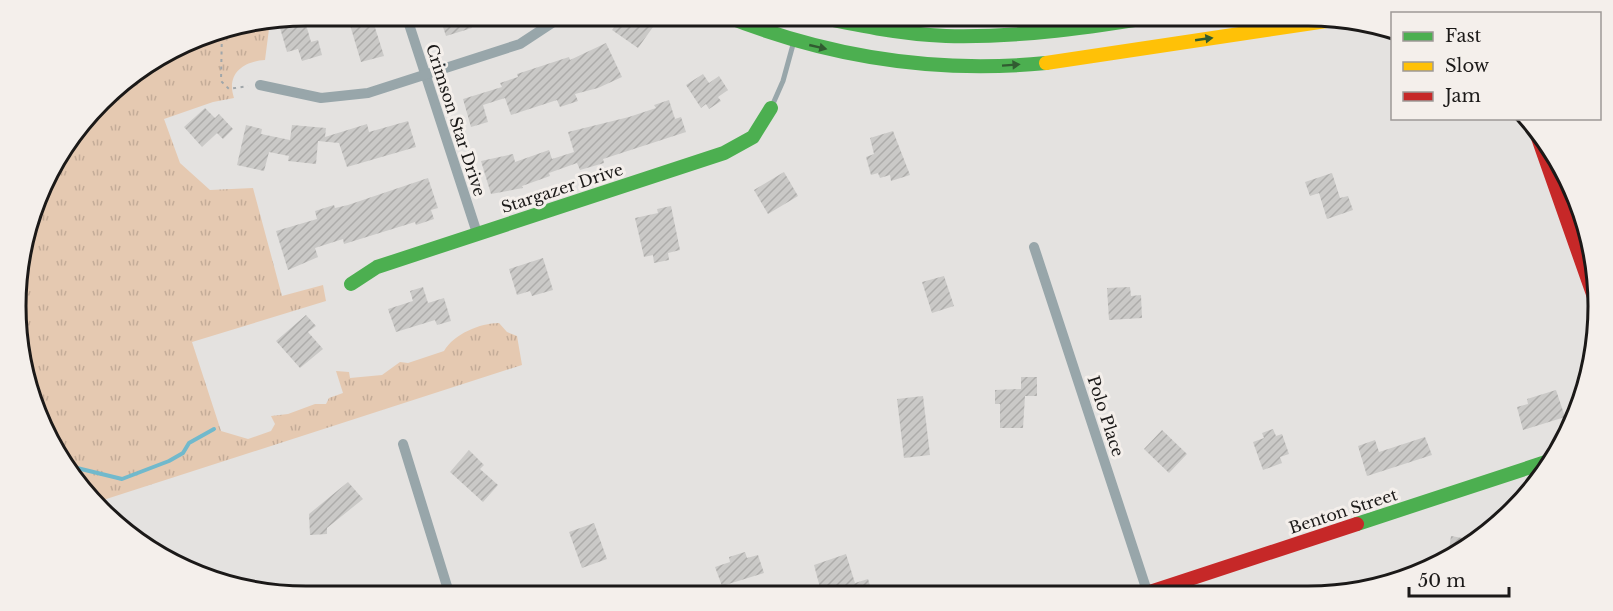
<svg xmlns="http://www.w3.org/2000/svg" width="1613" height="611" font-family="'Libre Baskerville',serif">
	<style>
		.grass { fill: url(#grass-tufts) }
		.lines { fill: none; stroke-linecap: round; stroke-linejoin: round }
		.stream { stroke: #71b9cc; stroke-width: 4 }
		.building { fill: url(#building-hatch) }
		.path { stroke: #a0a6a9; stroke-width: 2; stroke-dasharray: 3 4.5; stroke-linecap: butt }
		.lane { stroke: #98a6aa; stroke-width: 5 }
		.street { stroke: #98a6aa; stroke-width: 10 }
		.fast { stroke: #4caf50; stroke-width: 14 }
		.slow { stroke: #ffc107; stroke-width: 14 }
		.jam { stroke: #c62828; stroke-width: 14 }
		.oneway { fill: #315c31 }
		.labels { text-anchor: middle; stroke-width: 6; stroke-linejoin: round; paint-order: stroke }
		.street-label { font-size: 16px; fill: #1b1918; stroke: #f4efeb }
		.rim { fill: none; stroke: #1b1918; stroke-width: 3 }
	</style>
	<defs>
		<pattern id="grass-tufts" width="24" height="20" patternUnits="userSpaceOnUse" patternTransform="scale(1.5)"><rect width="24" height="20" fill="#e5c9b1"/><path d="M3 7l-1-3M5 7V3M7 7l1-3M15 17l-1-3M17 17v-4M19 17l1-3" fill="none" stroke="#c4ac98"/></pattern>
		<pattern id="building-hatch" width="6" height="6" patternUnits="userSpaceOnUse" patternTransform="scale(1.5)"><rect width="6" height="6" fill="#cac9c7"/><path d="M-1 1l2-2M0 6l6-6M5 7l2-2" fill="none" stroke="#adacaa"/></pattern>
	</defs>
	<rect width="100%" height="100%" fill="#e4e2e0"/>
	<path class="grass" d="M270,21L265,60C243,61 226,74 234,98L213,102L164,119L180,163L210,190L253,188L282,296L323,285L326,301L192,342L221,431L248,439L271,431L275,424L271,416L288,414L315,404H326L329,398L343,393L336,371L349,372L350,378L382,375L400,362L408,363L444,351C454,334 480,323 499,323L507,332L517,336L522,365L97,502L64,467L21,363L18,267L54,161L114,87L212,31Z"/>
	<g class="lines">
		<path class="stream" d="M66,469L77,468L122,479L169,461L183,453L189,443L214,429"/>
	</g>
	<g class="building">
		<path d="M347,15H371L384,56L361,62Z"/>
		<path d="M439,15H468L472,28L446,36Z"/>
		<path d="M627,15H635L653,27L638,48L612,30L619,20L622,22Z"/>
		<path d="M305,21L311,42L318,40L322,55L302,61L298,49L287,52L280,28Z"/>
		<path d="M606,43L622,77L598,88L575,94L578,101L560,107L557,100L511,115L505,98L483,105L488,122L471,127L463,99L502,87L500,83L518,77L517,74L569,57L570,60Z"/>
		<path d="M703,74L709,83L719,76L728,90L718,97L721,101L709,109L706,104L701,108L686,85Z"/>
		<path d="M669,100L675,119L681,117L686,132L603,159L604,163L580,170L577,163L549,173L550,176L522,186L523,188L491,194L481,161L513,154L515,162L549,150L552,159L574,152L568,132L629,117L656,108L654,105Z"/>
		<path d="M205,108L215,118L219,114L233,129L223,139L217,133L202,147L184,127Z"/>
		<path d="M408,121L416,147L347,167L339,143L318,141L316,164L288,161L289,156L269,152L264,171L237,165L246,125L262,129L261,134L290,140L292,125L326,128L325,137L367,124L369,132Z"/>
		<path d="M893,131L910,175L891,181L890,175L880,178L878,173L871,175L866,157L874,154L870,138Z"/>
		<path d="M784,172L798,196L768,214L754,190Z"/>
		<path d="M1332,173L1340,198L1348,196L1353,210L1327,219L1319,193L1310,196L1305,182Z"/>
		<path d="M428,178L438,208L431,210L434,219L416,225L415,222L344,244L343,239L315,248L318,257L288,270L276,231L317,219L315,211L334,205L335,208L348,205Z"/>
		<path d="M671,206L680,250L668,253L669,260L654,263L653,255L644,257L635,218L658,213L657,209Z"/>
		<path d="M543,258L553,290L532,296L530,291L517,295L509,269Z"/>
		<path d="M944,276L954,306L932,313L922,282Z"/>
		<path d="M423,287L428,303L444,298L451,321L437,325L435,320L396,332L388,309L413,301L410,291Z"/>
		<path d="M1130,287L1131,296L1141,295L1142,318L1109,320L1107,288Z"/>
		<path d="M306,315L316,326L308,332L323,349L300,368L276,341Z"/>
		<path d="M1021,377H1037V396H1025L1023,428H1000V404H995V390L1021,389Z"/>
		<path d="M1556,390L1565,417L1523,430L1517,407L1528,404L1527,399Z"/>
		<path d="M923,396L930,455L904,458L897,399Z"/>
		<path d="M1273,429L1276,436L1282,434L1289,454L1280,457L1282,463L1263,470L1253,442L1264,438L1262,433Z"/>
		<path d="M1162,430L1187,454L1169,473L1144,449Z"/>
		<path d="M1425,437L1432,455L1367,476L1358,446L1375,440L1379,452Z"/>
		<path d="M469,450L484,465L480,469L498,485L483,502L450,472Z"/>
		<path d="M348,482L363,499L327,528V534L310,535L309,514Z"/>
		<path d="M594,523L607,559L582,568L569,532Z"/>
		<path d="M1451,536L1474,540L1448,556Z"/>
		<path d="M745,552L747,558L758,555L764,573L722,586L715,567L730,562L729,557Z"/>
		<path d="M846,554L855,583L868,579L873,595H850L848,588L822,595L814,565Z"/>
	</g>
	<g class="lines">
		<path class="path" d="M222,29L221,81L229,89L248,86"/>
		<path class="lane" d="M772,106L783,81L794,41"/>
		<g class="street">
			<path d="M406,15L477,233"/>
			<path d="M260,85L321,98L368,93L520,44L564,15"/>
			<path d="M1034,247L1148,594"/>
			<path d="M403,444L450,596"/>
		</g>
		<g class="fast">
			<path d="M723,15C827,57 933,74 1046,63"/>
			<path d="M810,15C855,25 900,34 946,36C1020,38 1093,27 1165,15"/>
			<path d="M351,284L377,267L724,153L753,137L771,108"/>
			<path d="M1357,524L1552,460"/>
		</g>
		<path class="slow" d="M1046,63L1340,19"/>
		<g class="jam">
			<path d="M1537,135L1594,297"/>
			<path d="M1144,594L1357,524"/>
		</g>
	</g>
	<defs><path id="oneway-solid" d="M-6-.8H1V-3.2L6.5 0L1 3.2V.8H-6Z" transform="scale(1.5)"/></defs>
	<g class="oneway">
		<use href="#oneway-solid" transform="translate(1204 39) rotate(-8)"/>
		<use href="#oneway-solid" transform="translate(818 47) rotate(13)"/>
		<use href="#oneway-solid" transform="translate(1011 65) rotate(-4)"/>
	</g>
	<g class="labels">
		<g class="street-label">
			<text transform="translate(456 120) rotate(72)" y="6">Crimson Star Drive</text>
			<text transform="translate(562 188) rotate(-18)" y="6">Stargazer Drive</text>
			<text transform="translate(1106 416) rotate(72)" y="6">Polo Place</text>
			<text transform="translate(1343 511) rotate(-18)" y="6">Benton Street</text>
		</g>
	</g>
	<path d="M0 0H1613V611H0ZM306 26H1308A280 280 0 0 1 1588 306V306A280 280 0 0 1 1308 586H306A280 280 0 0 1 26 306V306A280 280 0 0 1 306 26Z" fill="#f4efeb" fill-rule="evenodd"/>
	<path class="rim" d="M306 26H1308A280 280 0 0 1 1588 306V306A280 280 0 0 1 1308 586H306A280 280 0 0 1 26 306V306A280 280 0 0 1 306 26Z"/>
	<rect x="1391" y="12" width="210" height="108" fill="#f4efeb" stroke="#9d9997" stroke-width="1.5"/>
	<rect x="1403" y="32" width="30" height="9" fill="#4caf50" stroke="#9d9997" stroke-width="1.5"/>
	<text x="1445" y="42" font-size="18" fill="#1b1918">Fast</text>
	<rect x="1403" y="62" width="30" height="9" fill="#ffc107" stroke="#9d9997" stroke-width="1.5"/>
	<text x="1445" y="72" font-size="18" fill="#1b1918">Slow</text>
	<rect x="1403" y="92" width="30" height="9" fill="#c62828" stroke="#9d9997" stroke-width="1.5"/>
	<text x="1445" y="102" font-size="18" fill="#1b1918">Jam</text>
	<path d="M1409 587v9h100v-9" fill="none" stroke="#1b1918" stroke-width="3"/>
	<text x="1418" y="587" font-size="18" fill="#1b1918" stroke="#f4efeb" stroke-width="4.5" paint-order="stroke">50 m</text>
</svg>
